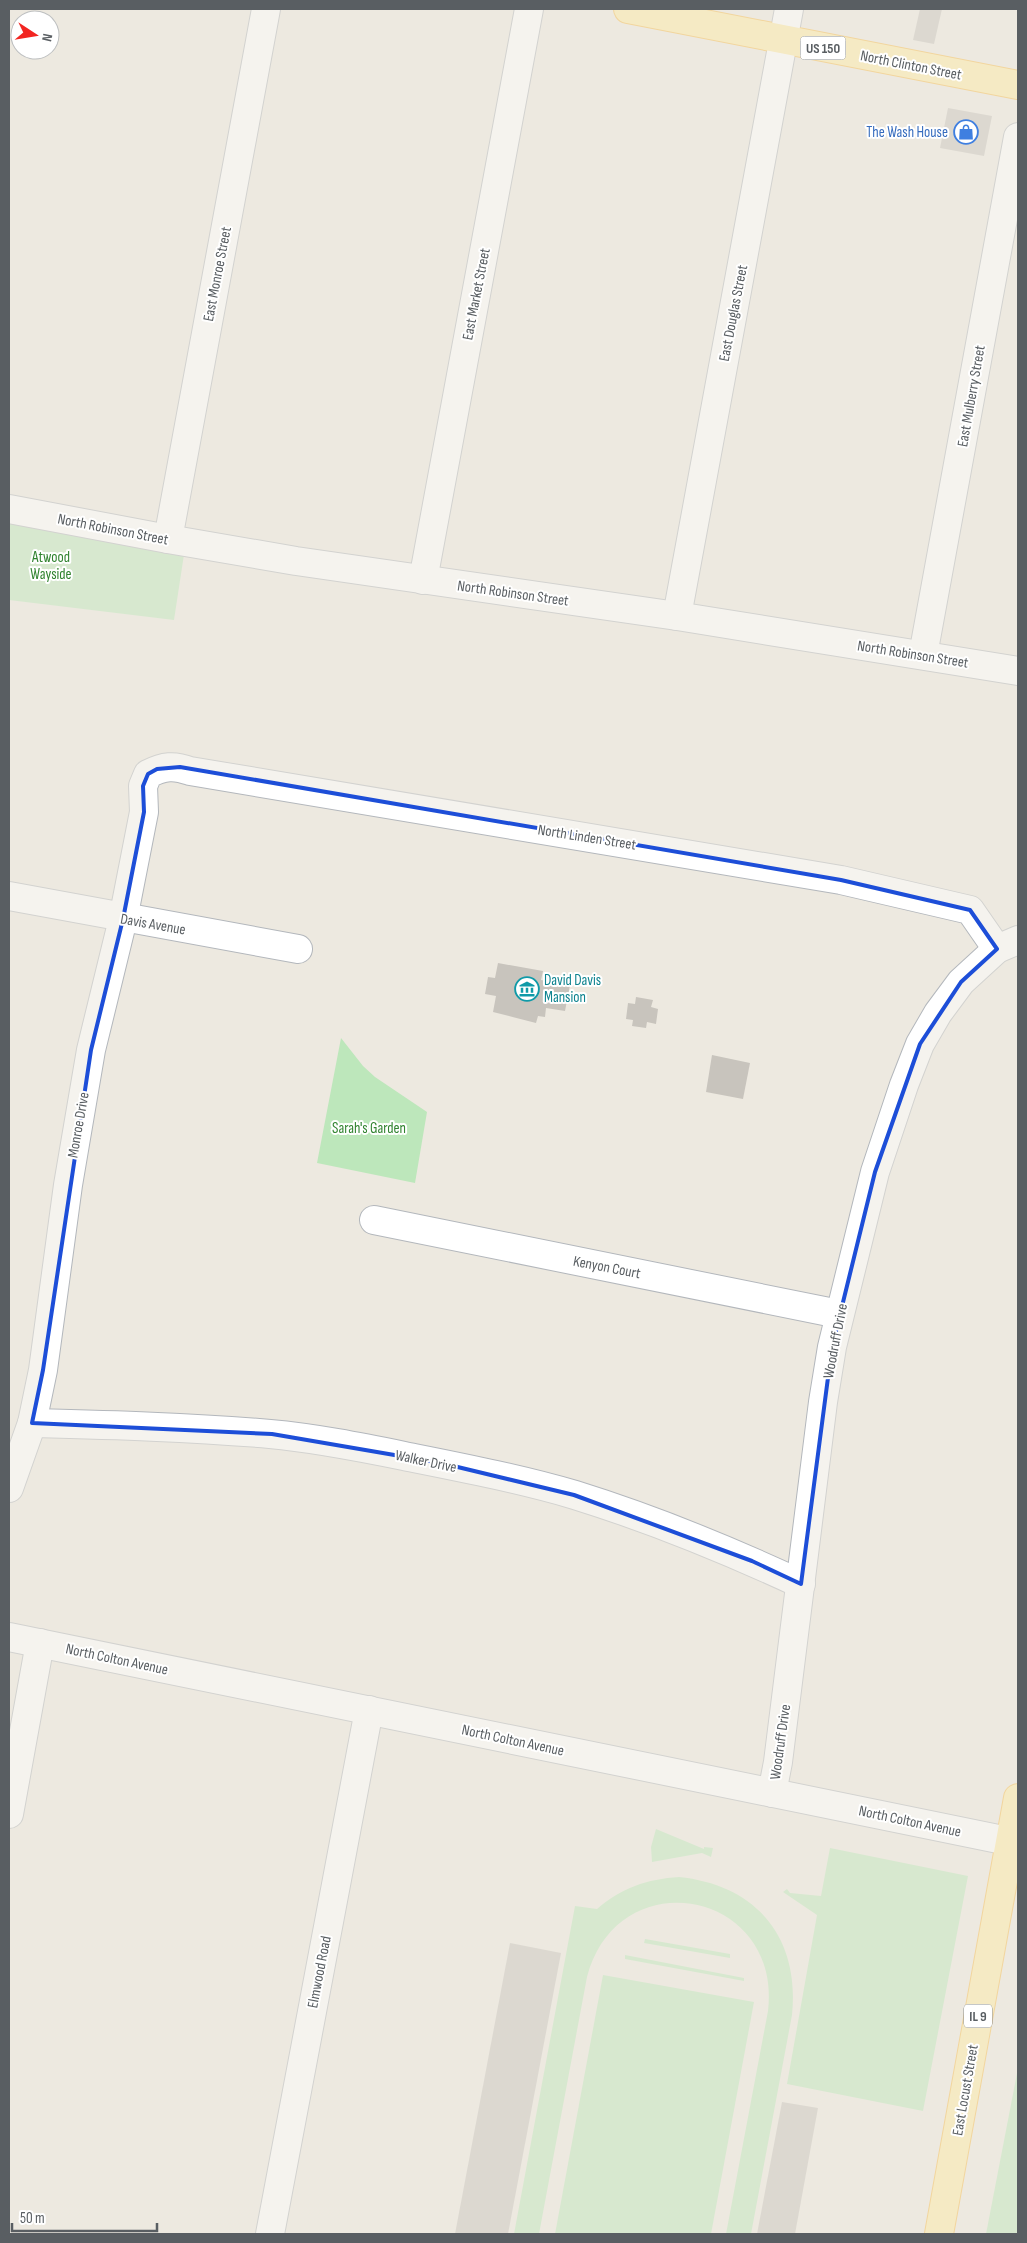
<svg xmlns="http://www.w3.org/2000/svg" width="1027" height="2243" font-family="'Sofia Sans Condensed',sans-serif">
	<style>
		.green { fill: #bde7bb }
		.building { fill: #c8c4bd }
		.lines { fill: none; stroke-linecap: round; stroke-linejoin: round }
		.minor-casing { stroke: #b3b7bc; stroke-width: 30 }
		.major-casing { stroke: #f8be4e; stroke-width: 30 }
		.minor { stroke: #fff; stroke-width: 28 }
		.major { stroke: #ffeaa3; stroke-width: 28 }
		.marked { fill: none; stroke: #1d4ed8; stroke-width: 4; stroke-linejoin: round }
		.labels { text-anchor: middle; stroke-width: 4; stroke-linejoin: round; paint-order: stroke }
		.shield { fill: #fff; stroke: #8b8e91; stroke-width: 1 }
		.shield-label { font-size: 14px; font-weight: bold; fill: #595e62 }
		.street-label { font-size: 15px; fill: #595e62; stroke: #fff }
		.shop-label { font-size: 15px; fill: #366cbe; stroke: #fff; text-anchor: end }
		.park-label { font-size: 15px; fill: #30832f; stroke: #fff }
		.culture-label { font-size: 15px; fill: #0d838f; stroke: #fff; text-anchor: start }
	</style>
	<rect width="100%" height="100%" fill="#ede9e0"/>
	<g class="green">
		<path d="M9,518L185,548L174,620L9,600Z"/>
		<path d="M341,1038L363,1066L375,1077L427,1112L415,1183L317,1163Z"/>
		<path d="M656,1829L704,1849V1847L713,1848L711,1857L702,1853L652,1862L651,1847Z"/>
		<path d="M830,1848L968,1876L923,2111L787,2084L817,1915L783,1892L787,1889L790,1893L821,1896Z"/>
		<path d="M679,1877C757,1885 800,1938 792,2015L751,2234H726L768,2011C782,1890 618,1859 587,1977L539,2234H514L575,1906L597,1909C621,1888 647,1879 679,1877Z"/>
		<path d="M645,1939L730,1954V1958L644,1943Z"/>
		<path d="M625,1955L744,1978V1981L625,1959Z"/>
		<path d="M603,1975L754,2002L711,2234H555Z"/>
		<path d="M1018,2068V2234H986Z"/>
	</g>
	<g class="building">
		<path d="M920,9H942L934,44L913,40Z"/>
		<path d="M948,108L992,116L984,156L940,148Z"/>
		<path d="M498,963L543,971L541,980L570,985L565,1011L546,1008L545,1017L538,1016L536,1023L493,1012L496,996L485,994L488,977L495,978Z"/>
		<path d="M636,997L653,1000L651,1007L658,1009L656,1024L647,1022L646,1028L632,1026L633,1020L626,1019L628,1003L635,1004Z"/>
		<path d="M712,1055L750,1063L743,1099L706,1092Z"/>
		<path d="M510,1943L561,1953L508,2234H455Z"/>
		<path d="M782,2102L818,2108L795,2234H757Z"/>
	</g>
	<g class="lines">
		<g class="minor-casing">
			<g id="minor">
				<path d="M9,509L168,539L296,561L677,616L1018,671"/>
				<path d="M168,539L266,9"/>
				<path d="M423,580L529,9"/>
				<path d="M677,616L789,9"/>
				<path d="M923,655L1018,137"/>
				<path d="M9,896L298,949"/>
				<path d="M374,1220L839,1314"/>
				<path d="M32,1423C111,1425 191,1427 270,1434C315,1438 360,1447 404,1456C459,1467 521,1479 575,1495C652,1519 728,1550 801,1584"/>
				<path d="M9,1488L32,1423L43,1370L68,1185L91,1050L123,919L144,812L143,786L148,774C164,766 174,765 190,771L841,880L970,910L997,949"/>
				<path d="M9,1637L1018,1843"/>
				<path d="M772,1793L778,1762L823,1402L832,1347L875,1172L904,1085L920,1044L938,1013L961,982L997,949L1018,940"/>
				<path d="M9,1814L40,1643"/>
				<path d="M270,2234L369,1710"/>
			</g>
		</g>
		<g class="major-casing">
			<g id="major">
				<path d="M628,9L1018,85"/>
				<path d="M939,2234L1018,1798"/>
			</g>
		</g>
		<use href="#minor" class="minor"/>
		<use href="#major" class="major"/>
	</g>
	<path d="M0 0H1027V2243H0ZM180,767L841,880L970,910L997,949L961,982L920,1044L875,1172L832,1347L801,1584L752,1561L574,1495L441,1463L272,1434L32,1423L43,1370L91,1050L123,919L144,812L143,786L148,774L157,769Z" fill="#ede9e0" fill-opacity=".55" fill-rule="evenodd"/>
	<path class="marked" d="M180,767L841,880L970,910L997,949L961,982L920,1044L875,1172L832,1347L801,1584L752,1561L574,1495L441,1463L272,1434L32,1423L43,1370L91,1050L123,919L144,812L143,786L148,774L157,769Z"/>
	<defs>
		<g id="shop-ring" transform="scale(1.25)"><circle r="9.5" fill="#fff" stroke="#3f7fe0" stroke-width="1.5"/><path d="M-5-2.5h2.3a2.7 3.5 0 0 1 5.4 0H5L5.5 6h-11ZM-1.5-2.5h3a1.5 2.3 0 0 0-3 0Z" fill="#3f7fe0"/></g>
		<g id="museum-ring" transform="scale(1.25)"><circle r="9.5" fill="#fff" stroke="#0f9aa8" stroke-width="1.5"/><path d="M0-6L6-3V-2H-6V-3ZM-5-1h2V3h-2ZM-1-1h2V3h-2ZM3-1h2V3H3ZM-6 4H6V6H-6Z" fill="#0f9aa8"/></g>
	</defs>
	<g fill-rule="evenodd">
		<use href="#shop-ring" x="966" y="132"/>
		<use href="#museum-ring" x="527" y="989"/>
	</g>
	<g class="labels">
		<g class="shield">
			<rect x="800.5" y="36.5" width="45" height="23" rx="4"/>
			<rect x="964" y="2004.5" width="28" height="23" rx="4"/>
		</g>
		<g class="shield-label">
			<text x="823" y="53">US 150</text>
			<text x="978" y="2021">IL 9</text>
		</g>
		<g class="street-label">
			<text transform="translate(911 65) rotate(11)" y="5">North Clinton Street</text>
			<text transform="translate(217 274) rotate(-79)" y="5">East Monroe Street</text>
			<text transform="translate(476 294) rotate(-79)" y="5">East Market Street</text>
			<text transform="translate(733 313) rotate(-79)" y="5">East Douglas Street</text>
			<text transform="translate(971 396) rotate(-80)" y="5">East Mulberry Street</text>
			<text transform="translate(113 529) rotate(11)" y="5">North Robinson Street</text>
			<text transform="translate(513 593) rotate(8)" y="5">North Robinson Street</text>
			<text transform="translate(913 654) rotate(9)" y="5">North Robinson Street</text>
			<text transform="translate(587 837) rotate(9)" y="5">North Linden Street</text>
			<text transform="translate(153 924) rotate(10)" y="5">Davis Avenue</text>
			<text transform="translate(78 1125) rotate(-80)" y="5">Monroe Drive</text>
			<text transform="translate(607 1267) rotate(11)" y="5">Kenyon Court</text>
			<text transform="translate(835 1341) rotate(-79)" y="5">Woodruff Drive</text>
			<text transform="translate(426 1461) rotate(12)" y="5">Walker Drive</text>
			<text transform="translate(117 1659) rotate(12)" y="5">North Colton Avenue</text>
			<text transform="translate(513 1740) rotate(12)" y="5">North Colton Avenue</text>
			<text transform="translate(780 1742) rotate(-82)" y="5">Woodruff Drive</text>
			<text transform="translate(910 1821) rotate(12)" y="5">North Colton Avenue</text>
			<text transform="translate(319 1972) rotate(-79)" y="5">Elmwood Road</text>
			<text transform="translate(965 2090) rotate(-80)" y="5">East Locust Street</text>
		</g>
		<g class="shop-label">
			<text x="948" y="137">The Wash House</text>
		</g>
		<g class="park-label">
			<text x="51" y="562">Atwood<tspan x="51" dy="17">Wayside</tspan></text>
			<text x="369" y="1133">Sarah's Garden</text>
		</g>
		<g class="culture-label">
			<text x="544" y="985">David Davis<tspan x="544" dy="17">Mansion</tspan></text>
		</g>
	</g>
	<rect width="1027" height="2243" fill="none" stroke="#595e62" stroke-width="20"/>
	<g transform="translate(35 35) rotate(102)"><circle r="24" fill="#ffffff" stroke="#bdbfc0"/>
	<path d="M0-4L9 19L0 12L-9 19Z" fill="#f22521"/>
	<text y="-8" font-size="14" font-weight="bold" text-anchor="middle" fill="#595e62">N</text>
	</g>
	<path d="M12 2223v8h145v-8" fill="none" stroke="#595e62" stroke-width="2.5"/>
	<text x="20" y="2223" font-size="15" fill="#595e62" stroke="#ffffff" stroke-width="4" paint-order="stroke">50 m</text>
</svg>
